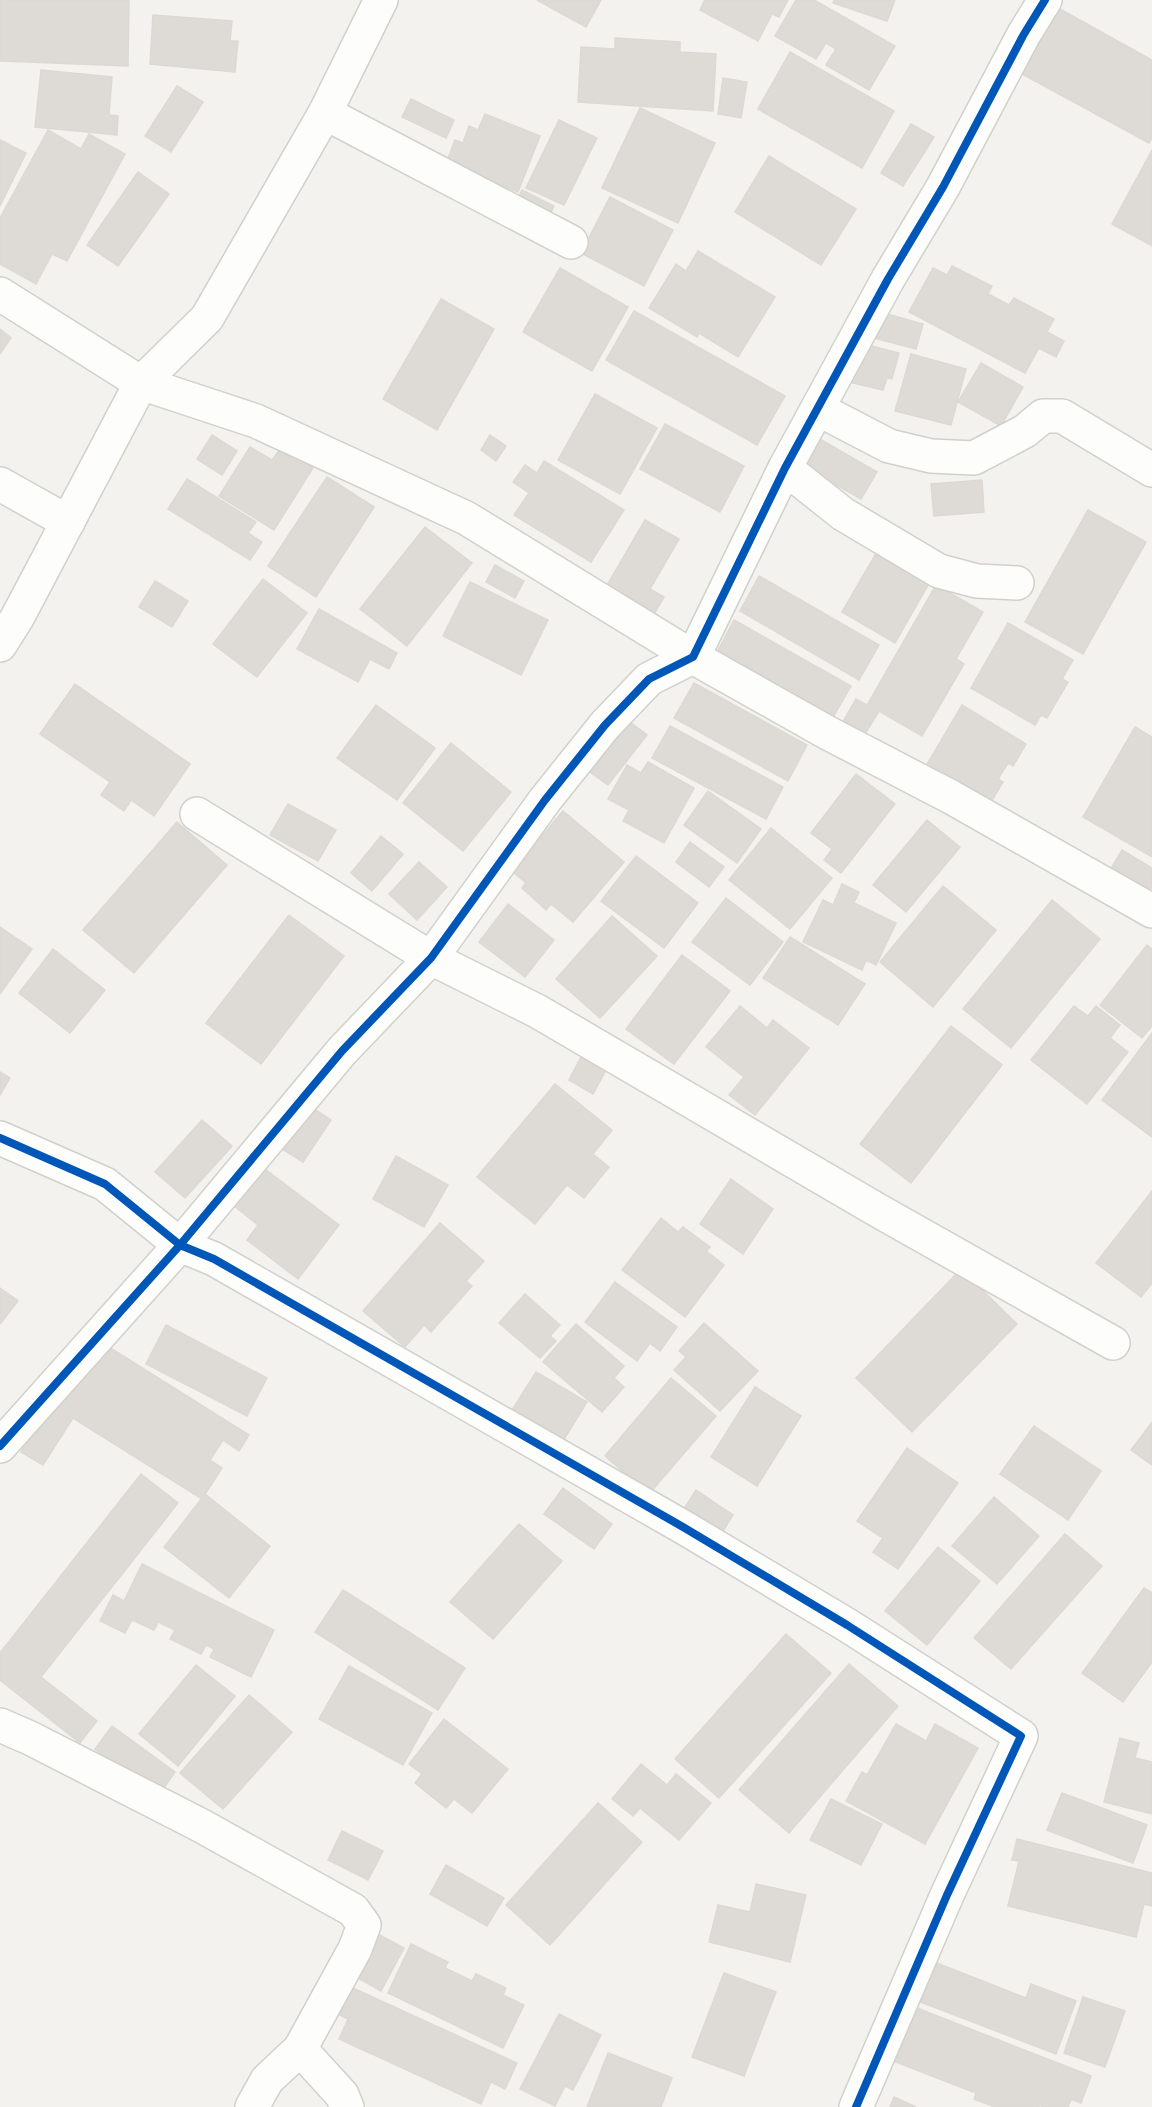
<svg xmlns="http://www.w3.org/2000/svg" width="1152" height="2107" font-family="Montserrat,sans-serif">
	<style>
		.building { fill: #dedbd6; stroke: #dcd9d4; stroke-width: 1.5 }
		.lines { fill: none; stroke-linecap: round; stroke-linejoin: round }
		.minor-casing { stroke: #d2d0cb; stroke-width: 36 }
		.minor { stroke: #fdfdfc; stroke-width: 33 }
		.cycleway-casing { stroke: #fff; stroke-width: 11 }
		.cycleway { stroke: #0057b8; stroke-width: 8 }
	</style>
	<rect width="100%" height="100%" fill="#f4f2ee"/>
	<g class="building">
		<path d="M0,0H129L128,66L0,61Z"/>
		<path d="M537,0H601L586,27Z"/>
		<path d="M705,0H788L779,17L772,14L758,41L700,10Z"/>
		<path d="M796,0H814L895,46L869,90L826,65L836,49L826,43L816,59L775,36Z"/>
		<path d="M834,0H895L887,21L833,3Z"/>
		<path d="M1058,8L1152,60V138L1149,143L1022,74Z"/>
		<path d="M153,15L232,21L230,41H238L235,72L150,64Z"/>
		<path d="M615,38L680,42V52L716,54L713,111L578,102L581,47L615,49Z"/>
		<path d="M790,52L894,111L862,168L758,109Z"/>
		<path d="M41,70L112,77L109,115L118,116L117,135L35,127Z"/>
		<path d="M723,78L747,82L741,118L718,114Z"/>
		<path d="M177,86L203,102L171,152L145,136Z"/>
		<path d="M411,99L454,120L446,138L402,117Z"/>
		<path d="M640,108L715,143L678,223L602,188Z"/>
		<path d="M485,114L540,136L518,192L446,163L455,140L463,143L469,126L478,130Z"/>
		<path d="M559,120L597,138L564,205L526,188Z"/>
		<path d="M911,124L934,137L903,186L881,173Z"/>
		<path d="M48,130L81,149L89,134L125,154L67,261L52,254L36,284L0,264V218Z"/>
		<path d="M0,140L26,153L0,206Z"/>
		<path d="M1152,150V246L1112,224Z"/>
		<path d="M769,156L856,209L821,265L735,212Z"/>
		<path d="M138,172L169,194L118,266L87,245Z"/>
		<path d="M522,190L554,206L546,222L514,206Z"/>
		<path d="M610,197L673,230L644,286L581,253Z"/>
		<path d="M698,251L775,297L738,357L699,333L697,337L649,308L676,264L686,271Z"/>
		<path d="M952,266L992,286L988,294L1009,305L1014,298L1054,319L1047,332L1064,341L1056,357L1039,348L1025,373L909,312L933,268L947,275Z"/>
		<path d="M560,268L628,307L592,371L523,332Z"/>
		<path d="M441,299L494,329L437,430L383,399Z"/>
		<path d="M634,311L785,396L757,445L606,360Z"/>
		<path d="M880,312L923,324L916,349L874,338Z"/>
		<path d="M0,329L11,338L0,354Z"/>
		<path d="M860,343L899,353L892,379L887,378L883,390L849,382Z"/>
		<path d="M911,354L966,369L951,425L895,411Z"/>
		<path d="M981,363L1023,387L1001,426L958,402Z"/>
		<path d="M595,394L657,428L620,494L558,460Z"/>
		<path d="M665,424L744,466L720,512L640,469Z"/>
		<path d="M212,435L237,451L222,475L197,459Z"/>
		<path d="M490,435L506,446L496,461L481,450Z"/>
		<path d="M818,438L877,472L861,499L801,465Z"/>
		<path d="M250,447L272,460L281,448L313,468L274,530L219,496Z"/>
		<path d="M544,461L624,510L591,562L514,515L529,493L513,482L525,465L537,473Z"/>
		<path d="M327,477L374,507L316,597L268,566Z"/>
		<path d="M187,479L256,522L248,533L262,542L250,560L168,509Z"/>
		<path d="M982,480L984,512L934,516L931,484Z"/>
		<path d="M1088,510L1146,542L1083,654L1025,622Z"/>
		<path d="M645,520L679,539L650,589L664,597L654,614L606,587Z"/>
		<path d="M425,527L472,563L407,646L360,609Z"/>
		<path d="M878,550L931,580L895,643L842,612Z"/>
		<path d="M495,565L524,581L515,598L486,582Z"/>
		<path d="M759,576L879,645L859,680L740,611Z"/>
		<path d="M263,579L307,613L257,677L213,644Z"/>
		<path d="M155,581L188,601L172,627L139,607Z"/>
		<path d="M470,582L548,620L521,675L443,636Z"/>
		<path d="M936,585L983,612L956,659L964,664L922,736L879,711L862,739L840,727L856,699L867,705Z"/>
		<path d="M319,609L397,653L389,669L370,659L358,682L297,649Z"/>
		<path d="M734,620L851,686L832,719L716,654Z"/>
		<path d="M1008,623L1073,660L1062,679L1068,682L1047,718L1041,715L1035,725L971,688Z"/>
		<path d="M694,683L807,745L788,781L674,718Z"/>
		<path d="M75,684L190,764L154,816L131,800L124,811L101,795L110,782L40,734Z"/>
		<path d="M376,705L435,748L397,800L337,758Z"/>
		<path d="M962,705L1026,744L1013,766L1008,763L998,779L1003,782L990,804L926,766Z"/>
		<path d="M630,722L647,735L608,785L590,772Z"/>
		<path d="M670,726L783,787L766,819L652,758Z"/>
		<path d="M1135,727L1152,737V857L1083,817Z"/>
		<path d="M451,743L511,792L463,851L403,803Z"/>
		<path d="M648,762L694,788L664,843L623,821L629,810L608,799L627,765L641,773Z"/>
		<path d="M856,774L895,804L841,873L824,860L832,849L811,833Z"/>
		<path d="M708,791L761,829L737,863L684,825Z"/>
		<path d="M288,804L336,830L318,861L270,835Z"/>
		<path d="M563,811L624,862L573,922L551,904L546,910L522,888L526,883L512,871Z"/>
		<path d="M927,820L960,847L906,912L873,885Z"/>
		<path d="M177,822L227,865L134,973L83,930Z"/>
		<path d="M771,828L832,878L790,929L729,880Z"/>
		<path d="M381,836L403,854L372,891L351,873Z"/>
		<path d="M690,842L724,867L709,887L676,862Z"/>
		<path d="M1122,850L1152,868V887L1149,893L1110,870Z"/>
		<path d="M636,856L698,903L664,948L601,901Z"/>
		<path d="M419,862L447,887L417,920L389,894Z"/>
		<path d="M842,884L859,892L854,903L896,923L876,965L866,960L862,970L803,942L823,900L833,905Z"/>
		<path d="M943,886L996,930L933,1007L880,962Z"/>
		<path d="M726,898L783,942L750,985L692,942Z"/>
		<path d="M1052,900L1100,939L1011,1048L963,1009Z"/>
		<path d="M508,904L554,940L525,977L479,942Z"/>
		<path d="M289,915L344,956L261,1064L206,1023Z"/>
		<path d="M612,916L657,956L600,1018L556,979Z"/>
		<path d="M0,927L32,949L0,994Z"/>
		<path d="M790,937L865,984L838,1025L763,978Z"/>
		<path d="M1147,945L1152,949V1026L1142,1038L1100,1005Z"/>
		<path d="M53,949L105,990L70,1033L19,993Z"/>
		<path d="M682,955L730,991L674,1064L626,1029Z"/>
		<path d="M740,1006L767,1028L773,1020L809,1048L755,1115L729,1095L744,1077L706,1047Z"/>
		<path d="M1074,1006L1088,1016L1096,1006L1120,1025L1110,1038L1128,1052L1087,1104L1031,1060Z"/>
		<path d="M951,1026L1002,1065L911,1183L860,1144Z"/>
		<path d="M1152,1033V1137L1102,1100Z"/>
		<path d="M581,1057L606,1070L593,1094L569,1080Z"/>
		<path d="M0,1072L10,1078L0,1095Z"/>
		<path d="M555,1084L612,1130L593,1154L609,1167L584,1198L567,1185L535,1224L477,1177Z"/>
		<path d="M307,1104L331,1120L303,1162L279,1147Z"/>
		<path d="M202,1120L232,1146L185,1198L155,1172Z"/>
		<path d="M396,1156L448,1185L424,1227L373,1199Z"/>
		<path d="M261,1166L339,1225L298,1279L247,1240L258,1225L232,1204Z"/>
		<path d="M731,1179L773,1209L743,1254L700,1224Z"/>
		<path d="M1152,1191V1283L1141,1297L1096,1263Z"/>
		<path d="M661,1218L678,1232L683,1227L710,1247L706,1251L724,1265L685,1317L622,1270Z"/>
		<path d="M440,1223L484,1261L466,1281L472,1286L431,1332L424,1325L405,1347L363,1311Z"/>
		<path d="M961,1269L1017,1324L912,1432L856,1378Z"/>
		<path d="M615,1282L677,1327L660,1351L650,1343L637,1361L585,1322Z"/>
		<path d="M0,1288L18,1301L0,1324Z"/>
		<path d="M525,1294L560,1325L550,1336L556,1341L540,1358L499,1323Z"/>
		<path d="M704,1323L758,1371L720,1411L674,1370L686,1357L679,1351Z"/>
		<path d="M576,1324L624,1366L614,1378L624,1387L602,1412L543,1362Z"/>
		<path d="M166,1325L267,1378L247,1416L146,1364Z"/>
		<path d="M93,1337L249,1435L239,1451L223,1440L210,1460L222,1468L202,1499L73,1418L43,1465L21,1452Z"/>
		<path d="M536,1372L587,1402L563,1441L512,1410Z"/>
		<path d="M671,1378L716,1416L649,1494L605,1456Z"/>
		<path d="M755,1387L801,1416L757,1486L711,1457Z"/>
		<path d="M1152,1422V1465L1131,1450Z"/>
		<path d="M1034,1426L1101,1471L1068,1520L1000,1474Z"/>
		<path d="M907,1448L958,1483L898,1569L873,1552L883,1538L857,1521Z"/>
		<path d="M141,1474L178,1503L41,1677L97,1721L80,1743L0,1680V1653Z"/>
		<path d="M563,1488L612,1524L594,1549L544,1514Z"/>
		<path d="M696,1490L733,1515L720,1536L682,1512Z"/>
		<path d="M205,1494L270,1546L229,1598L164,1547Z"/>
		<path d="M994,1497L1039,1536L997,1584L952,1546Z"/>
		<path d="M519,1524L562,1561L493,1639L450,1602Z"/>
		<path d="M1065,1534L1102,1566L1011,1669L974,1638Z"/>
		<path d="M938,1547L980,1581L927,1645L885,1611Z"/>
		<path d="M142,1564L274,1630L251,1677L210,1657L214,1649L206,1645L201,1654L170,1639L175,1630L158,1622L154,1630L132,1620L125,1633L100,1621L113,1595L124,1601Z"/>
		<path d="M1144,1588L1152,1593V1662L1123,1702L1082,1673Z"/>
		<path d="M343,1590L465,1668L438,1710L315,1632Z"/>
		<path d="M786,1634L831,1673L719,1798L675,1759Z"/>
		<path d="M849,1664L898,1706L789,1833L739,1790Z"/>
		<path d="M196,1665L235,1696L178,1766L139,1734Z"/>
		<path d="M349,1666L432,1713L403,1765L319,1719Z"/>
		<path d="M249,1695L292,1732L223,1809L180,1773Z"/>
		<path d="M444,1719L508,1769L472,1813L454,1799L446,1808L415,1783L422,1774L409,1764Z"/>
		<path d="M896,1724L926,1741L935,1724L978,1748L925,1844L846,1801L862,1772L867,1775Z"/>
		<path d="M112,1726L175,1772L159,1795L95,1749Z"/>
		<path d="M1120,1738L1139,1743L1135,1758L1152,1762V1814L1104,1802Z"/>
		<path d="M641,1764L667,1785L676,1774L711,1803L679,1840L640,1808L633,1816L612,1799Z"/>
		<path d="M1062,1793L1147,1825L1133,1863L1047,1830Z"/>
		<path d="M831,1799L882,1824L861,1865L810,1840Z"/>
		<path d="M598,1803L642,1842L550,1945L506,1905Z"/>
		<path d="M342,1831L383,1851L368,1880L328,1860Z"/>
		<path d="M1017,1839L1152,1873V1906L1144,1904L1136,1937L1008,1906L1019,1861L1012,1860Z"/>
		<path d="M446,1865L504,1898L487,1926L430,1894Z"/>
		<path d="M756,1884L806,1895L790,1962L709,1942L718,1905L750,1912Z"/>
		<path d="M372,1931L404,1948L381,1991L349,1973Z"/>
		<path d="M411,1944L448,1962L445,1968L472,1981L476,1974L506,1988L503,1995L524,2005L503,2048L388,1993Z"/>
		<path d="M929,1960L1026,1998L1031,1984L1076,2001L1056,2054L913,1999Z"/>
		<path d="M724,1973L776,1992L744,2076L692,2057Z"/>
		<path d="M344,1984L517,2063L505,2089L491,2082L481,2104L339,2039L348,2019L332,2011Z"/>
		<path d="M1083,1997L1125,2011L1105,2067L1064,2053Z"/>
		<path d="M904,2003L1091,2076L1081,2103L1071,2099L1068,2107H1044L1039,2105V2107H995L974,2099L976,2093L883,2057Z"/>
		<path d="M559,2014L601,2035L573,2090L565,2086L555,2106L520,2089Z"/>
		<path d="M608,2053L672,2078L661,2107H587Z"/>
		<path d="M894,2097L916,2107H890Z"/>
	</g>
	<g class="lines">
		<g class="minor-casing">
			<g id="minor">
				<path d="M325,113L571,242"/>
				<path d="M0,294L141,383L256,421L466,518L693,657L828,733L951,797L1152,911"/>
				<path d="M818,409L889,446L931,456L974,458L1025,431L1043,416H1062L1152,470"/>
				<path d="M785,468L843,514L939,571L977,581L1017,583"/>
				<path d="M0,484L68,522"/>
				<path d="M0,645L17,618L141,383L207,318L325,113L381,0"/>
				<path d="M197,814L431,958L537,1011L879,1211L1113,1343"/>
				<path d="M0,1138L105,1184L180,1245L214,1259L683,1527L847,1625L1021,1736L947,1895L856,2107"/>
				<path d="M0,1446L180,1245L342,1051L431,958L545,800L605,725L649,679L693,657L785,468L888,279L943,187L1024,34L1045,0"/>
				<path d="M0,1725L30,1738L200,1825L353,1910L364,1925L355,1949L300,2049L267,2080L252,2107"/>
				<path d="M300,2049L342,2095L347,2107"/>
			</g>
		</g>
		<use href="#minor" class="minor"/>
		<g class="cycleway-casing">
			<g id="cycleway">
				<path d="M0,1138L105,1184L180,1245L214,1259L683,1527L847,1625L1021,1736L947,1895L856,2107"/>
				<path d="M0,1446L180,1245L342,1051L431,958L545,800L605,725L649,679L693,657L785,468L888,279L943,187L1024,34L1045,0"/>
			</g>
		</g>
		<use href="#cycleway" class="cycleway"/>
	</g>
</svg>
